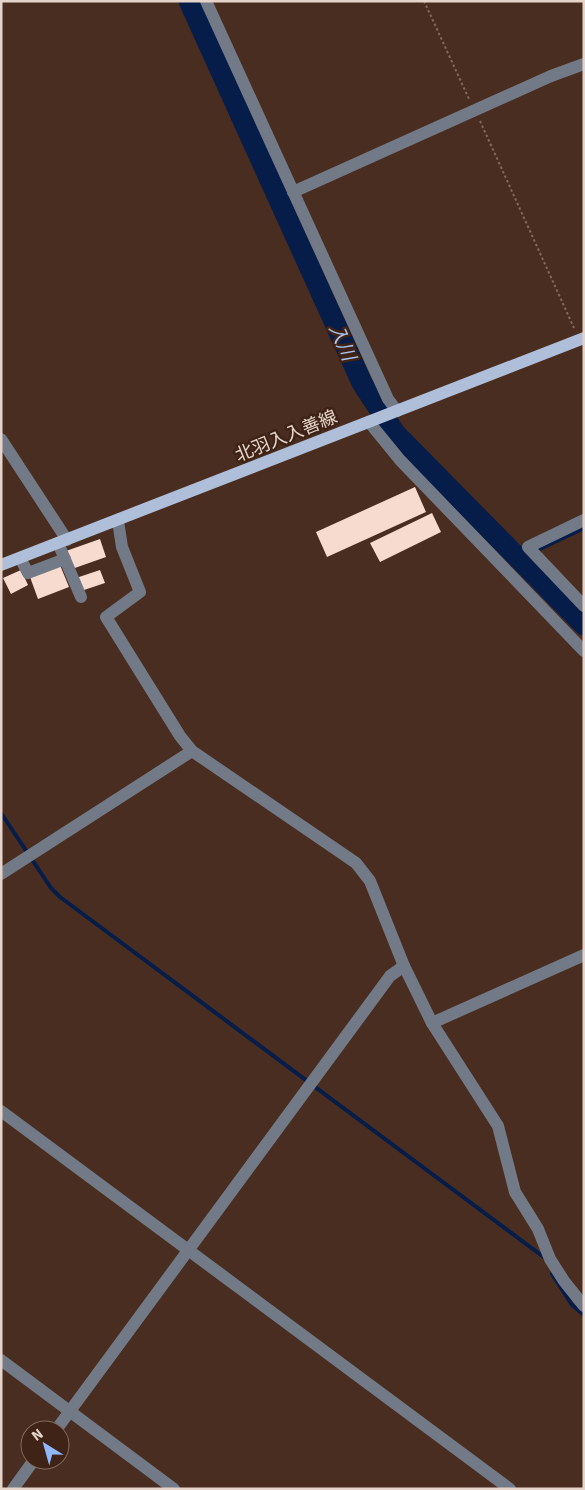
<svg xmlns="http://www.w3.org/2000/svg" width="585" height="1490" font-family="Signika,'Noto Sans JP',sans-serif">
	<style>
		.lines { fill: none; stroke-linecap: round; stroke-linejoin: round }
		.stream { stroke: #061d4a; stroke-width: 4 }
		.river { stroke: #061d4a; stroke-width: 21 }
		.building { fill: #f7dbcf }
		.path { stroke: #81695d; stroke-width: 2; stroke-dasharray: 2.5 2.5; stroke-linecap: butt }
		.minor { stroke: #737a87; stroke-width: 12 }
		.major { stroke: #b0bfd9; stroke-width: 12 }
		.labels { text-anchor: middle; stroke-width: 5; stroke-linejoin: round; paint-order: stroke }
		.street-label { font-size: 18px; fill: #e6d4cb; stroke: #3e2316 }
		.water-label { font-size: 19px; font-style: italic; fill: #aac4f2; stroke: #3e2316 }
	</style>
	<rect width="100%" height="100%" fill="#492d20"/>
	<g class="lines">
		<g class="stream">
			<path d="M519,559L584,528"/>
			<path d="M1,813L51,888L60,897L545,1258"/>
			<path d="M552,1274L572,1305L584,1315"/>
		</g>
		<path class="river" d="M189,1L362,383L395,433L584,625"/>
	</g>
	<g class="building">
		<path d="M415,487L426,512L327,557L316,532Z"/>
		<path d="M432,513L441,532L380,562L370,543Z"/>
		<path d="M100,539L106,557L72,569L66,551Z"/>
		<path d="M60,565L69,587L38,599L30,577Z"/>
		<path d="M21,570L28,585L11,594L3,578Z"/>
		<path d="M100,570L105,583L81,591L76,578Z"/>
	</g>
	<g class="lines">
		<g class="path">
			<path d="M424,1L469,99"/>
			<path d="M480,121L574,328"/>
		</g>
		<g class="minor">
			<path d="M206,1L388,399L397,411"/>
			<path d="M293,192L551,76L584,64"/>
			<path d="M369,422L400,460L584,651"/>
			<path d="M1,439L67,540"/>
			<path d="M584,520L528,547L584,606"/>
			<path d="M118,521L122,547L140,592L106,617L180,736L192,751L356,863L370,881L404,966L432,1023L498,1126L515,1192L538,1229L550,1259L564,1281L584,1306"/>
			<path d="M58,543L81,597"/>
			<path d="M20,558L28,573L65,559"/>
			<path d="M1,874L192,751"/>
			<path d="M432,1023L584,955"/>
			<path d="M1,1111L510,1489"/>
			<path d="M1,1360L174,1489"/>
			<path d="M56,1430L390,976L404,966"/>
			<path d="M13,1489L34,1460"/>
		</g>
		<path class="major" d="M1,565L584,338"/>
	</g>
	<g class="labels">
		<g class="street-label">
			<text transform="translate(286 436) rotate(-22)" y="6">北羽入入善線</text>
		</g>
		<g class="water-label">
			<text transform="translate(343 342) rotate(66)" y="7">入川</text>
		</g>
	</g>
	<rect width="585" height="1490" fill="none" stroke="#e6d4cb" stroke-width="5"/>
	<g transform="translate(45 1445) rotate(323)"><circle r="24" fill="#3e2316" stroke="#816a5e"/>
	<path d="M0-4L9 19L0 12L-9 19Z" fill="#91b8fd"/>
	<text y="-8" font-size="14" font-weight="bold" text-anchor="middle" fill="#e6d4cb">N</text>
	</g>
</svg>
